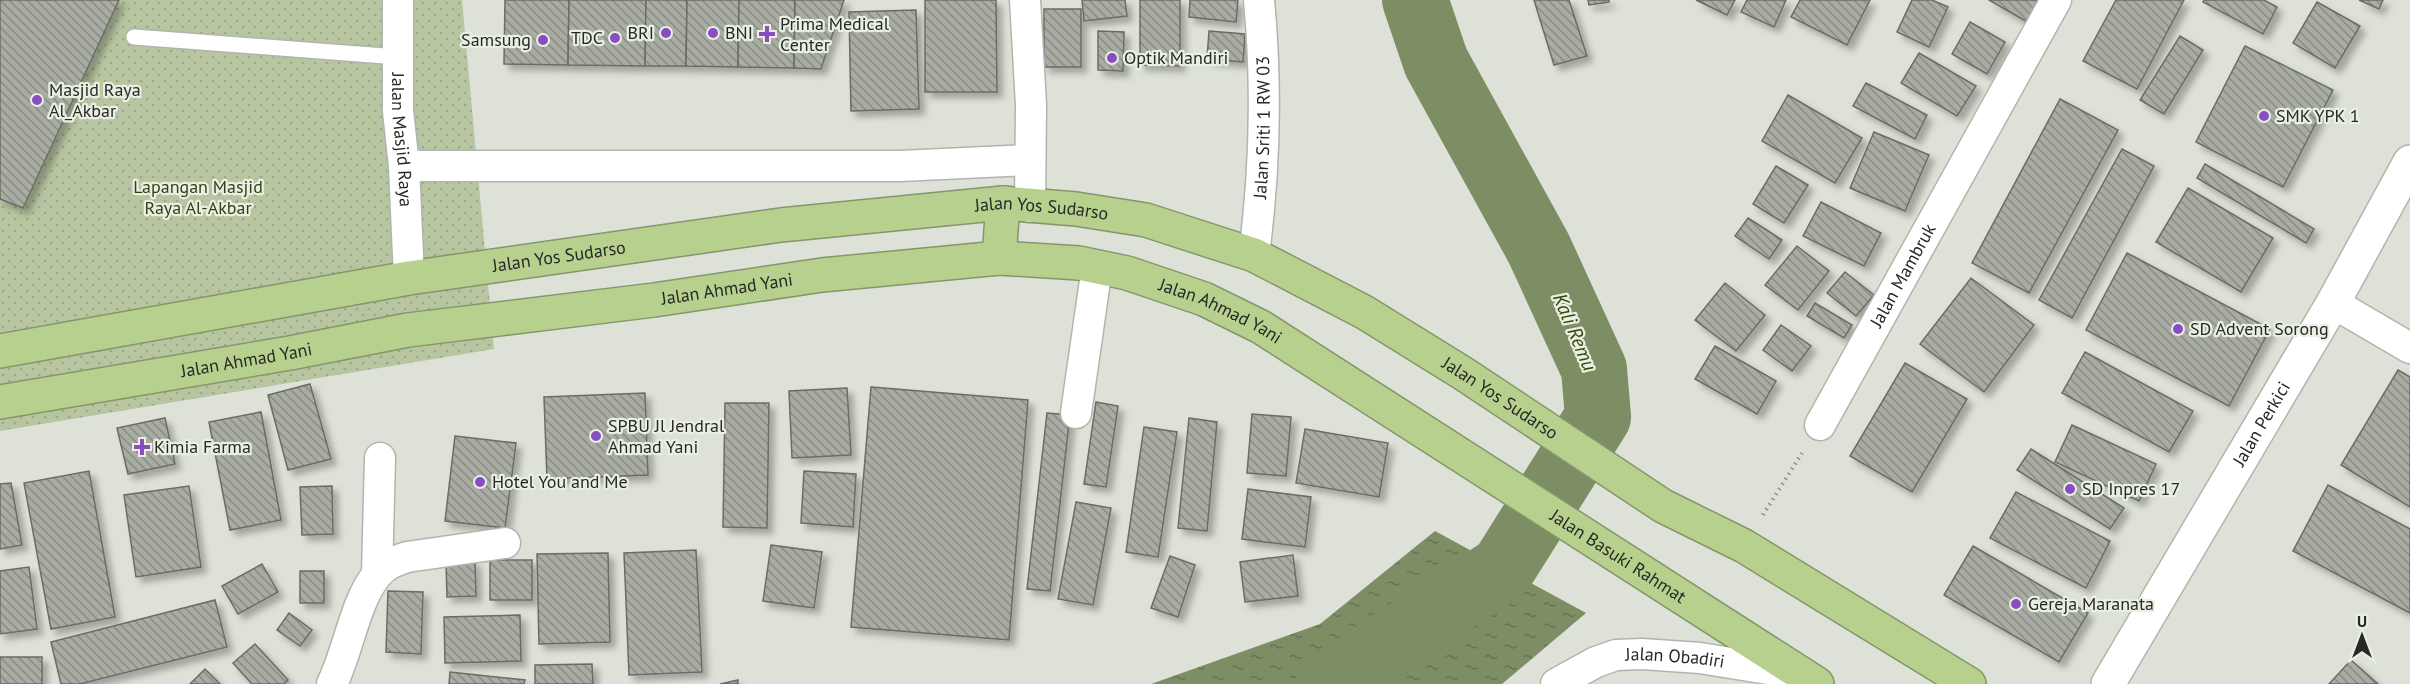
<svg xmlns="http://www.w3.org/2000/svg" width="2410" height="684" font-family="'PT Sans',sans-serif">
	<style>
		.grass { fill: url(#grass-dots) }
		.water { fill: url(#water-ripples) }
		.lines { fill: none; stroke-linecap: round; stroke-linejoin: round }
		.river { stroke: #7d8d64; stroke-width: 66 }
		.building { fill: url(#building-back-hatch); stroke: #696d64; stroke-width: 1.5; filter: url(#shadow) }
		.lane-casing { stroke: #b1b5ab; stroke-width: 18 }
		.street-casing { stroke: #b1b5ab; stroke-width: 33 }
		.secondary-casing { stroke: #b1b5ab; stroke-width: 36 }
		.highway-casing { stroke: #85966a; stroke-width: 36 }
		.path { stroke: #8e918a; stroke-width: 4; stroke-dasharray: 1.5 4.5; stroke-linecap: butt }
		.lane { stroke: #fff; stroke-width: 15 }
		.street { stroke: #fff; stroke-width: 30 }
		.secondary { stroke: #fff; stroke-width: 33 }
		.highway { stroke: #b7d08e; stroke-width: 33 }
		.poi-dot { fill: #8a4cc2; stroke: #eaefe4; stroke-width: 2 }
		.labels { text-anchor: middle; stroke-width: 4.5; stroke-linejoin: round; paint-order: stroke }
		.poi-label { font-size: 18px; fill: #282926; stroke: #eaefe4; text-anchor: start }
		.street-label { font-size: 18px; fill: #282926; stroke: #eaefe4 }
		.park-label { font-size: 18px; fill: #324110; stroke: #eaefe4 }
		.water-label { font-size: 20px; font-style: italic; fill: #344801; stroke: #eaefe4 }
	</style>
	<defs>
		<pattern id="grass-dots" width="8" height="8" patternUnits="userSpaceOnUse" patternTransform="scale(1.5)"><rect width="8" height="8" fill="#b7c6a1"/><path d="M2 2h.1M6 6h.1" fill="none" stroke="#9daa8a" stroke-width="1.8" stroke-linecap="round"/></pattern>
		<pattern id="water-ripples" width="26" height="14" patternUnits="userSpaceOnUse" patternTransform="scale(1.5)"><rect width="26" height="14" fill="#7d8d64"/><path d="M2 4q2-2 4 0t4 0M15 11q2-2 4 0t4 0" fill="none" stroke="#667352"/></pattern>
		<pattern id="building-back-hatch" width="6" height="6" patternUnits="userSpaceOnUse" patternTransform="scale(1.5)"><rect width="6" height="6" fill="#a8aca2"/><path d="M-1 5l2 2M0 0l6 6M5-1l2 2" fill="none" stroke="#898c84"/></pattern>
		<filter id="shadow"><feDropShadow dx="5.5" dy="5.5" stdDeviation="3" flood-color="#0004"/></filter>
	</defs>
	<rect width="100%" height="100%" fill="#dde1d7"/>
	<path class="grass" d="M0,0H462L494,349L0,431Z"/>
	<path class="water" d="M1435,531L1586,613L1502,684H1151L1320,624Z"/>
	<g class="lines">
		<path class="river" d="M1329,684L1503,568L1598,417L1594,369L1539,249L1436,62L1415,0"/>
	</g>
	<g class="building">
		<path d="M0,0H119L23,208L0,199Z"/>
		<path d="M505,0H569L568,65L504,64Z"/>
		<path d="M569,0H646L645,66L568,65Z"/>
		<path d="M646,0H687L686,66H645Z"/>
		<path d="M687,0H739L738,67L686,66Z"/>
		<path d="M739,0H795L794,68L738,67Z"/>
		<path d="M795,0H844L821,69L794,68Z"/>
		<path d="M925,0H996L997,92H925Z"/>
		<path d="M1082,0H1125L1127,16L1084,21Z"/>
		<path d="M1140,0H1180V66L1140,65Z"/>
		<path d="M1190,0H1238L1236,22L1189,17Z"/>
		<path d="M1534,0H1569L1587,56L1554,65Z"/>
		<path d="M1588,0H1609V2L1589,5Z"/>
		<path d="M1696,0H1735L1727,15Z"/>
		<path d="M1747,0H1786L1774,27L1741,12Z"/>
		<path d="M1800,0H1870L1847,45L1791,17Z"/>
		<path d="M1912,0H1932L1948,7L1929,47L1897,32Z"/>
		<path d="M1989,0H2043L2029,23Z"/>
		<path d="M2116,0H2184L2137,89L2083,61Z"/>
		<path d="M2204,0H2264L2277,7L2263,34L2203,2Z"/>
		<path d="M2359,0H2383L2379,9Z"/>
		<path d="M2317,2L2360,26L2335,68L2293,43Z"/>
		<rect x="1044" y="9" width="37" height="58"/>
		<path d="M916,10L919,109L851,111L849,12Z"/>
		<path d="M1970,22L2005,42L1987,74L1952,54Z"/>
		<path d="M1098,31L1124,32L1123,71L1098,70Z"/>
		<path d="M1209,31L1245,34L1243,62L1207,59Z"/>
		<path d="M2180,36L2203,50L2164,114L2140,100Z"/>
		<path d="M2245,46L2333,90L2283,187L2196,142Z"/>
		<path d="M1919,53L1976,86L1957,116L1901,83Z"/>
		<path d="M1866,83L1927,115L1915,139L1853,106Z"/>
		<path d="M1788,95L1862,138L1835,183L1762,141Z"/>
		<path d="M2060,99L2118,130L2029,293L1972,263Z"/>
		<path d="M1874,132L1929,155L1905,211L1850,188Z"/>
		<path d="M2122,149L2154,166L2072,318L2039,300Z"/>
		<path d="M2205,164L2314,229L2306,243L2197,178Z"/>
		<path d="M1776,166L1808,185L1784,223L1753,204Z"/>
		<path d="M2188,188L2273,238L2241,292L2156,242Z"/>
		<path d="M1821,202L1881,233L1864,266L1803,236Z"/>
		<path d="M1748,218L1782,240L1769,259L1735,236Z"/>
		<path d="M1797,246L1829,271L1798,310L1765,285Z"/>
		<path d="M2127,253L2270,329L2229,406L2086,330Z"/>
		<path d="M1845,272L1874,295L1856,316L1827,293Z"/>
		<path d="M1971,278L2034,325L1984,392L1920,344Z"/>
		<path d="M1725,283L1765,315L1736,351L1695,320Z"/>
		<path d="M1815,303L1852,325L1844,338L1807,316Z"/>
		<path d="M1781,325L1811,346L1792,371L1763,350Z"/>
		<path d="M1715,346L1776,381L1757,414L1695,379Z"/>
		<path d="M2085,352L2193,411L2169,452L2062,393Z"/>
		<path d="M1905,363L1967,399L1912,492L1850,456Z"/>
		<path d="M2398,370L2410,377V507L2341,465Z"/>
		<path d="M310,384L331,459L288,470L268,395Z"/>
		<path d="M871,387L1028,400L1009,640L851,627Z"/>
		<path d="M847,388L851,455L792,458L789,391Z"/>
		<path d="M645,393L648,475L547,479L544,397Z"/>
		<path d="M1096,402L1118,406L1106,487L1084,484Z"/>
		<path d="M725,403H769L767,528L723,527Z"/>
		<path d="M261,412L281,520L230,530L209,422Z"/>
		<path d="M1047,413L1070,415L1050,591L1027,589Z"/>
		<path d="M1252,414L1291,417L1286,476L1247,473Z"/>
		<path d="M165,418L175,464L128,474L117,428Z"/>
		<path d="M1189,418L1217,422L1207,531L1178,528Z"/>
		<path d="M2072,425L2156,464L2139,501L2055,462Z"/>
		<path d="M1144,427L1177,432L1158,557L1126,552Z"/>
		<path d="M1305,429L1388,443L1379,497L1296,483Z"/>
		<path d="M455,436L516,443L505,528L445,521Z"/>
		<path d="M2031,449L2124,508L2110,529L2017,470Z"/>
		<path d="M89,471L115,617L51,629L24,483Z"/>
		<path d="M804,471L856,474L853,527L801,523Z"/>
		<path d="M11,483L22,545L0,549V484Z"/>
		<path d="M2328,485L2410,529V613L2293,551Z"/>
		<path d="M189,486L201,567L136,577L124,495Z"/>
		<path d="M332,486L333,534L302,535L300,487Z"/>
		<path d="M1248,489L1311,497L1305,547L1242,539Z"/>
		<path d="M2016,492L2110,541L2086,588L1990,538Z"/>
		<path d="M1076,502L1111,508L1093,605L1058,599Z"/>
		<path d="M771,545L822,552L814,608L763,601Z"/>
		<path d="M1973,546L2088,613L2059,662L1944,595Z"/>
		<path d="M696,550L702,672L629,675L624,553Z"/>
		<path d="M608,553L610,642L539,644L537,554Z"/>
		<path d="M1293,555L1298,596L1245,602L1240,562Z"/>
		<path d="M1170,556L1195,565L1178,617L1151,608Z"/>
		<rect x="490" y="560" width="42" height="40"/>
		<path d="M475,561L476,596L447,597L446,562Z"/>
		<path d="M262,564L278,592L238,614L222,586Z"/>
		<path d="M29,567L37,629L0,634V571Z"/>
		<rect x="300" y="571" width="24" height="32"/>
		<path d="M388,591L423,592L421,654L386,652Z"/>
		<path d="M215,600L227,647L80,684H61L51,642Z"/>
		<path d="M289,613L312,630L300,646L277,630Z"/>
		<path d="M520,615L521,661L445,663L444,617Z"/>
		<path d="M255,644L288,680L284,684H252L233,663Z"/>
		<rect x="0" y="657" width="42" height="27"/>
		<path d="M2351,660L2378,684H2329Z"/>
		<path d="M592,664L593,684H535V665Z"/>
		<path d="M205,669L220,684H190Z"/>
		<path d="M450,672L525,680L524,684H449Z"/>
		<path d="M738,680V684H720Z"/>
	</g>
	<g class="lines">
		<g class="lane-casing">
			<path id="lane" d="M134,37L398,57"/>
		</g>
		<g class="street-casing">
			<g id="street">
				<path id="s1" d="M398,0V111L404,166L409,278"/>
				<path d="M1025,0L1031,105L1030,207"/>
				<path d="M404,166H900L1030,160"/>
				<path id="s2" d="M1254,255C1265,170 1267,85 1259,0"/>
				<path d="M2333,303L2410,348"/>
				<path d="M1076,413L1097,267"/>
				<path id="s3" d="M1820,425L2056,0"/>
				<path d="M377,574L380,458"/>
				<path d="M332,684C348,652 355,602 376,576C384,565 395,561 407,557L505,543"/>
				<path id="s4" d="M1556,684L1596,662L1616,655L1642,654L1700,658L1799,674"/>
			</g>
		</g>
		<g class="secondary-casing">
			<g id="secondary">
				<path id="s5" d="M2108,684L2333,303L2410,162"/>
			</g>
		</g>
		<g class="highway-casing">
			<g id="highway">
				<path d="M999,258L1003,203"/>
				<path id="s6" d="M0,351L409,278L781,225L1003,203L1076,209L1146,220L1254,255L1364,312L1464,374L1663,506L1744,546L1969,684"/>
				<path id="s7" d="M0,402L290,353L408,330L654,300L822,275L999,258L1079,263L1127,273L1204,299L1261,327L1817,684"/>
			</g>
		</g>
		<path class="path" d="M1763,515L1802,453"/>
		<use href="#lane" class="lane"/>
		<use href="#street" class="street"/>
		<use href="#secondary" class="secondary"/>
		<use href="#highway" class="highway"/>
	</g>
	<g class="poi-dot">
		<circle cx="666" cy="33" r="6"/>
		<circle cx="713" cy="33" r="6"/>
		<path d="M764 25h6v6h6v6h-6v6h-6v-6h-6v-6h6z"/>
		<circle cx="615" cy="38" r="6"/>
		<circle cx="543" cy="40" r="6"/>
		<circle cx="1112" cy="58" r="6"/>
		<circle cx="37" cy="100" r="6"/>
		<circle cx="2264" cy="116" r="6"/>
		<circle cx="2178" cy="329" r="6"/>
		<circle cx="596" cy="436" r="6"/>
		<path d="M139 438h6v6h6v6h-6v6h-6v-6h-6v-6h6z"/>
		<circle cx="480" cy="482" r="6"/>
		<circle cx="2070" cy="489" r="6"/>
		<circle cx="2016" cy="604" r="6"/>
	</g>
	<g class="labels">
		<g class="poi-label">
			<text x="780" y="30">Prima Medical<tspan x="780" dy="21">Center</tspan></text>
			<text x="654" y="39" text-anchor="end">BRI</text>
			<text x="725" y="39">BNI</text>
			<text x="603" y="44" text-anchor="end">TDC</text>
			<text x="531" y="46" text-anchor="end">Samsung</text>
			<text x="1124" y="64">Optik Mandiri</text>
			<text x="49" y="96">Masjid Raya<tspan x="49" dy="21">Al_Akbar</tspan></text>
			<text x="2276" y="122">SMK YPK 1</text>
			<text x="2190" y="335">SD Advent Sorong</text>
			<text x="608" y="432">SPBU Jl Jendral<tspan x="608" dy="21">Ahmad Yani</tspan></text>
			<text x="154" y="453">Kimia Farma</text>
			<text x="492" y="488">Hotel You and Me</text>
			<text x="2082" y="495">SD Inpres 17</text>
			<text x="2028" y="610">Gereja Maranata</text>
		</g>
		<g class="street-label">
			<text dy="6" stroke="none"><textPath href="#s2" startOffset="128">Jalan Sriti 1 RW 03</textPath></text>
			<text dy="6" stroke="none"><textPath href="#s1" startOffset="140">Jalan Masjid Raya</textPath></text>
			<text dy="6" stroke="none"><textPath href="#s6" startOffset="1053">Jalan Yos Sudarso</textPath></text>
			<text dy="6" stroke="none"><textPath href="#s6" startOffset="567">Jalan Yos Sudarso</textPath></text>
			<text dy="6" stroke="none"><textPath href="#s3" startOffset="171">Jalan Mambruk</textPath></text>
			<text dy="6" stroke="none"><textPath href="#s7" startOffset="736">Jalan Ahmad Yani</textPath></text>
			<text dy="6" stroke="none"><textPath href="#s7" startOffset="1240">Jalan Ahmad Yani</textPath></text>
			<text dy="6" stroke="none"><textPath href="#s7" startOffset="250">Jalan Ahmad Yani</textPath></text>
			<text dy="6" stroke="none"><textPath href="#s6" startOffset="1557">Jalan Yos Sudarso</textPath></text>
			<text dy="6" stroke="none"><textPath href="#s5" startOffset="302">Jalan Perkici</textPath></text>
			<text dy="6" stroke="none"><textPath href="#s7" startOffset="1708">Jalan Basuki Rahmat</textPath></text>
			<text dy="6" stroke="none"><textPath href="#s4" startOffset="126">Jalan Obadiri</textPath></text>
		</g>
		<g class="park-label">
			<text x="198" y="193">Lapangan Masjid<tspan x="198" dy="21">Raya Al-Akbar</tspan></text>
		</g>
		<g class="water-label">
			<text transform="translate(1575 332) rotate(67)" y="7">Kali Remu</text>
		</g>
	</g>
	<g transform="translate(2362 636)" stroke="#eaefe4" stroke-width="4.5" paint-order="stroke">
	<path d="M0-4.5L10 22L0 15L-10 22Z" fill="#282926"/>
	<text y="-9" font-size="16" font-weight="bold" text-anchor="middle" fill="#282926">U</text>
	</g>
</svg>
